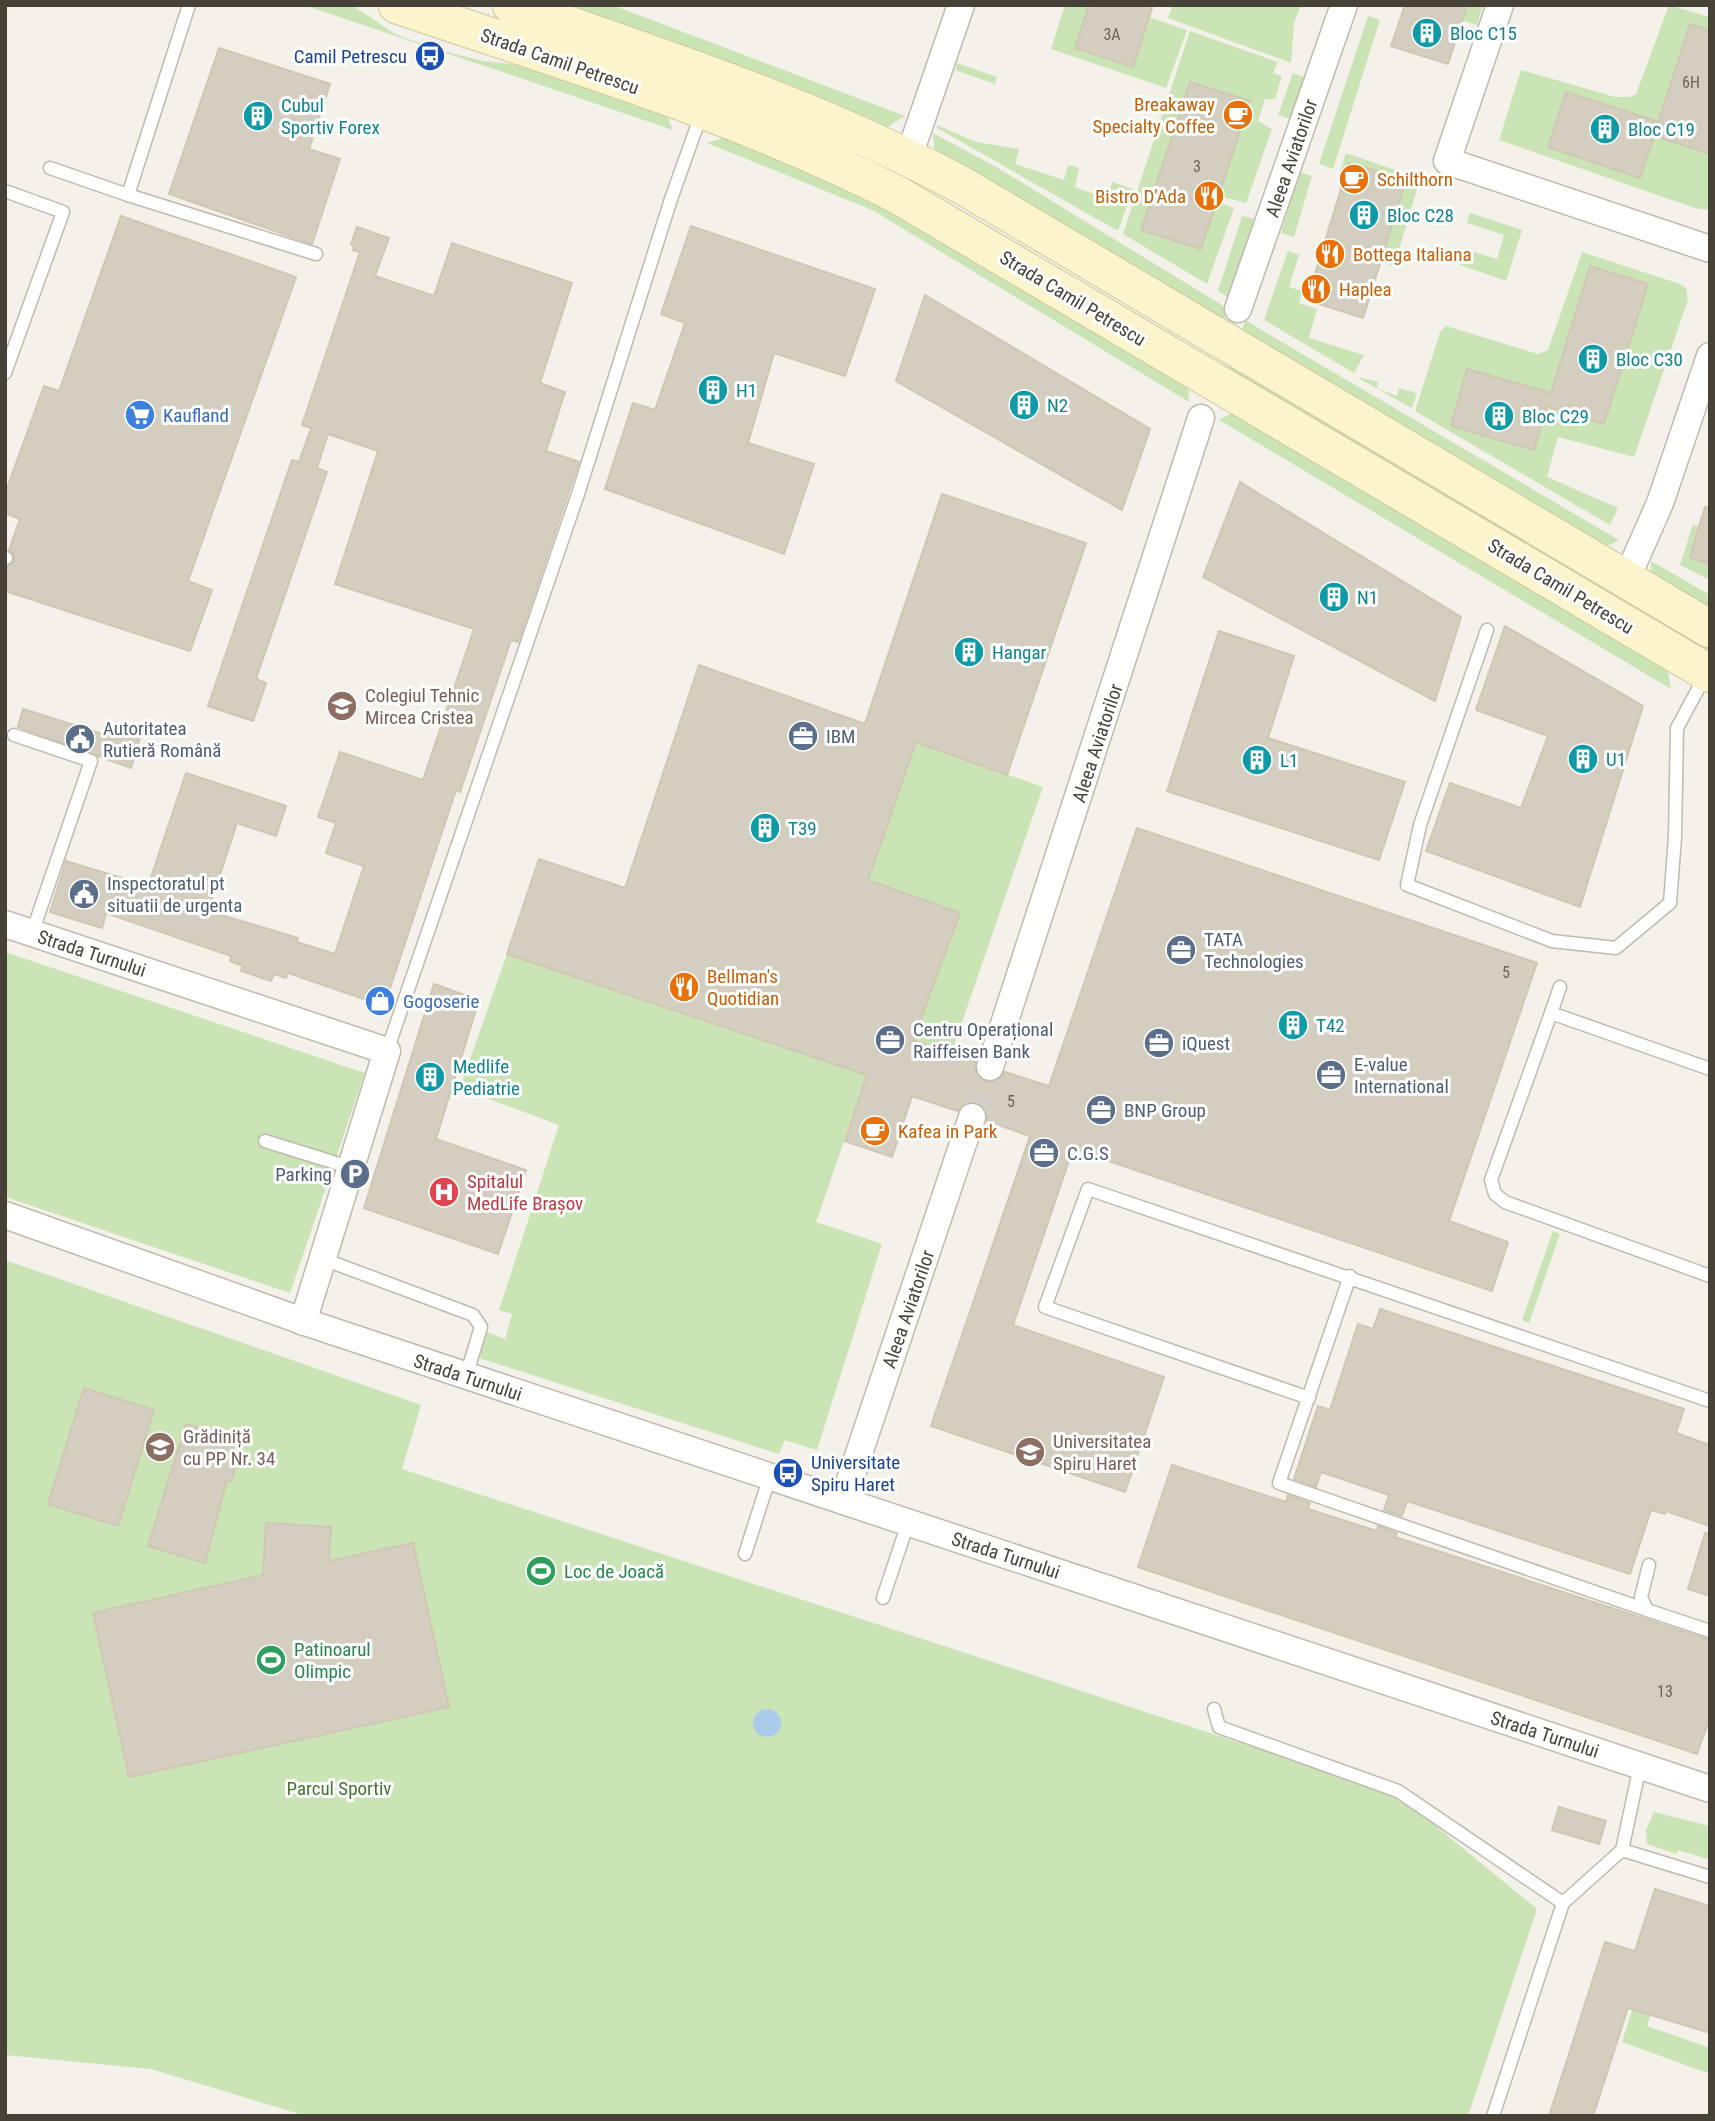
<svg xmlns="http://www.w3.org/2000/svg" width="1715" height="2121" font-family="'Roboto Condensed',sans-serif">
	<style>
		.green { fill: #cbe4b6; fill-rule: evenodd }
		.water { fill: #abcbeb }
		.building { fill: #d4cec0; stroke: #cfc7b3; stroke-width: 2 }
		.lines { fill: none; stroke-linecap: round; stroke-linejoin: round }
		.street-tunnel { stroke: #d1cec6; stroke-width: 26; stroke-dasharray: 26 13; stroke-linecap: butt }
		.lane-casing { stroke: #bebaad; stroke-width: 15 }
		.street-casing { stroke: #bebaad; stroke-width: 29 }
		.secondary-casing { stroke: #d0c79c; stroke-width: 39 }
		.lane { stroke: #fff; stroke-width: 12 }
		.street { stroke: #fff; stroke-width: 26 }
		.secondary { stroke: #fbf4cc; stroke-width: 37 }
		.labels { text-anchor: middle; stroke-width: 6; stroke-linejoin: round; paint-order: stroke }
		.number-label { font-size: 16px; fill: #6a655a }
		.culture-label { font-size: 19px; fill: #0d838f; stroke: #fff; text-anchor: start }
		.transit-label { font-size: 19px; fill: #164399; stroke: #fff; text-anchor: end }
		.street-label { font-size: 19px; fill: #474238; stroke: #fff }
		.food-label { font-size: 19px; fill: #c56008; stroke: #fff; text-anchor: start }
		.shop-label { font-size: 19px; fill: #366cbe; stroke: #fff; text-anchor: start }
		.education-label { font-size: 19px; fill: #785e54; stroke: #fff; text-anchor: start }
		.service-label { font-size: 19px; fill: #4e5e75; stroke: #fff; text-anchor: start }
		.health-label { font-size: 19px; fill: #be3a42; stroke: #fff; text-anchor: start }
		.leisure-label { font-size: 19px; fill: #27864d; stroke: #fff; text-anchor: start }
		.park-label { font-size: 19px; fill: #43752f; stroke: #fff }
	</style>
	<rect width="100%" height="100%" fill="#f3f1ea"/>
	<g class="green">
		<path d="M304,5H352L395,34L439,50L483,61L529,66L667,116L673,130Z"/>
		<path d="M545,5H612L905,116L887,127L874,125Z"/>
		<path d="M1065,5H1089L1075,48L1132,67L1149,17L1187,30L1166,88L1051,49Z"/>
		<path d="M1173,5H1301L1294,23L1291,63L1168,18Z"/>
		<path d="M1467,5H1483L1477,25L1462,20Z"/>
		<path d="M1669,5L1710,17V30L1690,24L1659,122L1566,92L1548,147L1640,178L1654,136L1708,153L1710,150V210L1695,208L1499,140L1521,70L1615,97H1629L1636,94Z"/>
		<path d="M1368,16L1380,20L1333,169L1319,164Z"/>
		<path d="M1190,31L1278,62L1273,73L1282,76L1275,99H1265L1258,121L1272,129L1246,203L1219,196L1249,101L1142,230L1201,249L1217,202L1234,208L1207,284L1123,234Z"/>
		<path d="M957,63L997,77L995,84L955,70Z"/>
		<path d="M1293,73L1305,77L1291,119L1278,115Z"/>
		<path d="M937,125L976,142L1019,149L1015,164L1064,180L1068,165L1079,168L1075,187L1107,199L1112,182L1133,189L1118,231L937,128Z"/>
		<path d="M933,133L998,168L1230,310L1221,325L935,154Z"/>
		<path d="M726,137L845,183L1188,386L1189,402L872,210L707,143Z"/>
		<path d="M1346,153L1412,176L1417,189L1394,266L1380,262L1406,180L1349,163L1346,173L1340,171Z"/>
		<path d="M1299,172L1312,176L1294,237L1281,233Z"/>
		<path d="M1470,213L1522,230L1506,281L1452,262L1458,247L1497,259L1504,235L1467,223Z"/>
		<path d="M1242,216L1256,219L1229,298L1218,291Z"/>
		<path d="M1288,251L1299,255L1289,287L1302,291L1299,303L1317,309L1309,338L1364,355L1354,373L1264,320Z"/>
		<path d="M1582,252L1680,284L1686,288L1688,300L1634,457L1558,437L1547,477L1618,508L1610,525L1415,411L1440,332L1446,326L1538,354L1548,350ZM1590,266L1648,283L1604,423L1547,406L1534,450L1451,426L1467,369L1551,393Z"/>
		<path d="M1246,320L1260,329L1619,540L1601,549L1239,337Z"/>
		<path d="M1230,361L1710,641V654L1227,373Z"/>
		<path d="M1359,377L1378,382L1377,388L1397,396L1399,388L1417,393L1412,407H1410L1360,379Z"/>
		<path d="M1232,413L1659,662L1668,672L1671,689L1219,420Z"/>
		<path d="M1693,524L1699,527L1690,557L1710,564V580L1680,565Z"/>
		<path d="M1651,561L1710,595V619L1651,574Z"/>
		<path d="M916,742L1043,787L951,1054L913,1040L960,913L868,880Z"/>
		<path d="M5,952L365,1073L290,1293L5,1197Z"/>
		<path d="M507,954L867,1075L816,1222L882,1244L817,1450L785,1440L779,1454L479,1358L486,1332L505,1339L512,1314L499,1310L559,1125L460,1088Z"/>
		<path d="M1553,1231L1560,1234L1529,1323L1522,1320Z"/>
		<path d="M5,1260L421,1405L402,1469L1397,1794L1537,1909L1468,2116H306L151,2069L5,2055Z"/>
		<path d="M1654,1812L1710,1826L1708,1859L1678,1850L1677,1854L1647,1844L1646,1830Z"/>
		<path d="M1649,1956L1667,1962L1647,2026L1710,2048V2074L1622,2042Z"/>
	</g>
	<circle class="water" cx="767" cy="1723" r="14"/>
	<g class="building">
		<path d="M1089,5H1153L1133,67L1075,48Z"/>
		<path d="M1405,5H1467L1448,64L1391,46Z"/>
		<path d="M1690,24L1710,30V154L1654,136Z"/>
		<path d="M219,48L330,84L309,149L340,159L312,244L169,194Z"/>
		<path d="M1190,82L1250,101L1201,249L1141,230Z"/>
		<path d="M1566,92L1659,122L1640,178L1548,147Z"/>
		<path d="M1349,163L1406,180L1363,318L1307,300Z"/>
		<path d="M121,216L296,277L188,581L212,590L190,651L5,591V567L14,562V554L9,550L20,519L5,513V494L44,386L59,391Z"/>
		<path d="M691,226L875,289L845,376L774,353L748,443L814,464L784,554L605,489L633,403L655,410L685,323L661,314Z"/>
		<path d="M357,227L389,238L375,276L434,296L452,243L572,283L540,383L565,392L546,451L579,462L518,642L511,640L460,792L456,790L384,1006L288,973L286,978L274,974L271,981L241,971L243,966L230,961L231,956L106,913L102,928L50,912L66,861L148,886L186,773L286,806L276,836L237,823L208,911L298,938L297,942L335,954L364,866L326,853L336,823L318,817L340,752L423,780L474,629L335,584L378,451L328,434L317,468L327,472L256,679L266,683L253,721L208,706L292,460L299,462L311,428L302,425L360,252L353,250L354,246L351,244Z"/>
		<path d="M1590,266L1648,284L1604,424L1547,406L1534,450L1451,426L1467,369L1551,393Z"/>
		<path d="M925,295L1150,429L1122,510L896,381Z"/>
		<path d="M1240,482L1461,617L1435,701L1203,577Z"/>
		<path d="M942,494L1086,543L1007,775L916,742L868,880L960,913L913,1040L975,1062V1071L985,1082H994L1005,1072L1049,1086L1137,828L1537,963L1449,1221L1508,1242L1492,1291L1073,1149L1013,1325L1164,1377L1125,1492L931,1426L1030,1136L987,1121V1113L978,1102H968L957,1111L912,1096L892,1157L845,1141L867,1075L507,954L539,859L625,888L699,665L865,724Z"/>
		<path d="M1705,507L1710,508V564L1690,557Z"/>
		<path d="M1505,626L1643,706L1580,907L1426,851L1450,783L1521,808L1548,736L1476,710Z"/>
		<path d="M1219,631L1294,656L1268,738L1405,782L1379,860L1167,791Z"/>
		<path d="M23,709L118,739L142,731L131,768L18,727Z"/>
		<path d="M434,984L479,1000L436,1139L526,1170L498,1254L364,1208Z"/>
		<path d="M1380,1309L1684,1409L1676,1433L1710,1445V1526L1666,1511L1665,1514L1651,1510L1630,1574L1407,1501L1402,1516L1384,1510L1389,1495L1321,1472L1316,1487L1294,1479L1318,1406L1330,1410L1358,1324L1373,1329Z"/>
		<path d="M84,1388L154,1410L118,1526L48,1504Z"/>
		<path d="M186,1424L244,1442L231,1481L227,1480L205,1563L148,1546Z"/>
		<path d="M1172,1465L1286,1502L1288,1495L1310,1503L1308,1509L1377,1531L1378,1526L1397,1533L1395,1537L1710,1640V1717L1697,1754L1138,1567Z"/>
		<path d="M266,1523L331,1527L329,1561L413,1543L449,1707L129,1777L93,1613L263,1575Z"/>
		<path d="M1705,1533L1710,1534V1596L1688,1589Z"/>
		<path d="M1559,1807L1606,1821L1599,1844L1552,1830Z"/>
		<path d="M1655,1889L1710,1906V2033L1628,2008L1593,2116H1549L1605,1942L1635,1951Z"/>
	</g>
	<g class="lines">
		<path class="street-tunnel" d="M972,1117L990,1067"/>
		<g class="lane-casing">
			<g id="lane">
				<path d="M50,168L128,195L189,5"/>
				<path d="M5,191L63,212L5,373"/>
				<path d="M128,195L316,254"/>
				<path d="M5,558H6"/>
				<path d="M1487,630L1420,825L1407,885L1552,941L1616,948L1670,903L1675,837L1677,728L1705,676"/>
				<path d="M14,735L91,761L32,933"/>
				<path d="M1551,1013L1560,987"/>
				<path d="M387,1051L578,494L671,199L702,112"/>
				<path d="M1710,1069L1551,1013L1491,1180L1495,1194L1505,1202L1710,1276"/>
				<path d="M265,1141L352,1168"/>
				<path d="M323,1259L473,1315L481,1327L466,1376"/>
				<path d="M1350,1276L1279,1483L1647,1610"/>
				<path d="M1309,1398L1045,1307L1088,1189L1710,1401"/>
				<path d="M745,1554L770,1476"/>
				<path d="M1649,1565L1641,1597L1647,1610L1710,1631"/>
				<path d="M883,1598L908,1523"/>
				<path d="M1214,1709L1219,1727L1398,1791L1563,1903L1493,2116"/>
				<path d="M1622,1850L1710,1877"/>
				<path d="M1563,1903L1622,1850L1640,1766"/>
			</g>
		</g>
		<g class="street-casing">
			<g id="street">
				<path d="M1500,5L1447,161L1710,249"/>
				<path d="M909,156L961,5"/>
				<path d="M1238,309L1344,5"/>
				<path d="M1626,580L1660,503L1710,356"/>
				<path d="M5,924L387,1051L303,1322"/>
				<path d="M990,1067L1201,418"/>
				<path d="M5,1215L311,1324L1710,1789"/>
				<path d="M843,1501L972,1117"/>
			</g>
		</g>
		<g class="secondary-casing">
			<g id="secondary">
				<path d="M397,5C565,62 737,113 896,194L1710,674"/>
				<path d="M511,5C666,59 821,109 965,187L1710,629"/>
			</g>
		</g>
		<use href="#lane" class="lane"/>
		<use href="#street" class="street"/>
		<use href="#secondary" class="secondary"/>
	</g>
	<defs>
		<g id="building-disc" transform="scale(1.575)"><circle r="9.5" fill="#0f9aa8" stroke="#fff"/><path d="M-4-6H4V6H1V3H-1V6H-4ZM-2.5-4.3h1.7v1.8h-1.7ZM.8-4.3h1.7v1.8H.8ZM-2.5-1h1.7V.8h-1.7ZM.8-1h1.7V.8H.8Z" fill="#fff"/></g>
		<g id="bus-disc" transform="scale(1.575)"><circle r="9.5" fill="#1a4fb4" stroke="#fff"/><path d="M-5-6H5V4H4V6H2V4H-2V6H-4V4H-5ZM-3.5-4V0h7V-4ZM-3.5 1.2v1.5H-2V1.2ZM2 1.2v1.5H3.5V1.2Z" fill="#fff"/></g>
		<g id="cafe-disc" transform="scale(1.575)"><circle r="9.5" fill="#e8710a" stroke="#fff"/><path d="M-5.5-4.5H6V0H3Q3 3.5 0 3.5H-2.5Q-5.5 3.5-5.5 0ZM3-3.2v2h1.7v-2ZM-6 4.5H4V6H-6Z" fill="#fff"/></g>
		<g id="restaurant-disc" transform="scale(1.575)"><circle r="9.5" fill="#e8710a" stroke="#fff"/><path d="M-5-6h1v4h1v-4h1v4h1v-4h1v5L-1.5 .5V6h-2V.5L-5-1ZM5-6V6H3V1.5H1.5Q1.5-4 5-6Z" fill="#fff"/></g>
		<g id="supermarket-disc" transform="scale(1.575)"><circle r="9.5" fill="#3f7fe0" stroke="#fff"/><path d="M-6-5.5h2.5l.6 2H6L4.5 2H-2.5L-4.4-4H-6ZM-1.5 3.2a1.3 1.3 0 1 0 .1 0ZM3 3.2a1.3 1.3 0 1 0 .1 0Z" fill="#fff"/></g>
		<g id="university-disc" transform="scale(1.575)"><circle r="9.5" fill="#8d6e63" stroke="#fff"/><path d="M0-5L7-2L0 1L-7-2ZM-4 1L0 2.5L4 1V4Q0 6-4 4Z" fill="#fff"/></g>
		<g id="office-disc" transform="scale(1.575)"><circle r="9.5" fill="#5c6f8a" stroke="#fff"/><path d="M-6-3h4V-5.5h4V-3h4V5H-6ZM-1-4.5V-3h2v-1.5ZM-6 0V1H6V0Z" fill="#fff"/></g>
		<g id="civic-disc" transform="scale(1.575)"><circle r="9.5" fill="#5c6f8a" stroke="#fff"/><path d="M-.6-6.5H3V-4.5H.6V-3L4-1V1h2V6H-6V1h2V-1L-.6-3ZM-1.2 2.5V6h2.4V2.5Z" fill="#fff"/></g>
		<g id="shop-disc" transform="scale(1.575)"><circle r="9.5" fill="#3f7fe0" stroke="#fff"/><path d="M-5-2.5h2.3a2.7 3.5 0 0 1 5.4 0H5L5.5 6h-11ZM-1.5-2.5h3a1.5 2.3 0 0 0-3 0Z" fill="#fff"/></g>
		<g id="parking-disc" transform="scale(1.575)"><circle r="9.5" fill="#5c6f8a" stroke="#fff"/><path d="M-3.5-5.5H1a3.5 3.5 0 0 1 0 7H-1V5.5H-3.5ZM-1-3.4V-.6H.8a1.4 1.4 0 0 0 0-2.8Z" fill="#fff"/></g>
		<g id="hospital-disc" transform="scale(1.575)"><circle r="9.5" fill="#e0444e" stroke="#fff"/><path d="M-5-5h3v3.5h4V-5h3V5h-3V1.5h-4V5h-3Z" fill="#fff"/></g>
		<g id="school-disc" transform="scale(1.575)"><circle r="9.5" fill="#8d6e63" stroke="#fff"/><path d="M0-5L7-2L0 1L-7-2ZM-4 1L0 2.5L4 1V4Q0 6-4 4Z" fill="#fff"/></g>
		<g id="stadium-disc" transform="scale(1.575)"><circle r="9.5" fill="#2e9e5b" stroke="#fff"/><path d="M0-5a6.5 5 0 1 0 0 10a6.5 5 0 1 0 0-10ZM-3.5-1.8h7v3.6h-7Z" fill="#fff"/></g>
	</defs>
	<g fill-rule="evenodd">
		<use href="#building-disc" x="1427" y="33"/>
		<use href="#bus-disc" x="430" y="56"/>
		<use href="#cafe-disc" x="1238" y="115"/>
		<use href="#building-disc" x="258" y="116"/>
		<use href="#building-disc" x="1605" y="129"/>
		<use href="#cafe-disc" x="1354" y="179"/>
		<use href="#restaurant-disc" x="1209" y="196"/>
		<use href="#building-disc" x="1364" y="215"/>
		<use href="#restaurant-disc" x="1330" y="254"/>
		<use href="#restaurant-disc" x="1316" y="289"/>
		<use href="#building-disc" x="1593" y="359"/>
		<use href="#building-disc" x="713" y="390"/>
		<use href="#building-disc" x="1024" y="405"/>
		<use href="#supermarket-disc" x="140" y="415"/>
		<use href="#building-disc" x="1499" y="416"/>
		<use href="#building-disc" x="1334" y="597"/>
		<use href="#building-disc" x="969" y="652"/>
		<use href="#university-disc" x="342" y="706"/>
		<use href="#office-disc" x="803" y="736"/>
		<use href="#civic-disc" x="80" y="739"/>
		<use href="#building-disc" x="1583" y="759"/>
		<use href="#building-disc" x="1257" y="760"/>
		<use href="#building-disc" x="765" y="828"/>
		<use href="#civic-disc" x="84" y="894"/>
		<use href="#office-disc" x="1181" y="950"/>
		<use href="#restaurant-disc" x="684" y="987"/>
		<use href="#shop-disc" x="380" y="1001"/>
		<use href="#building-disc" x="1293" y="1025"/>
		<use href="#office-disc" x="890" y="1040"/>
		<use href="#office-disc" x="1159" y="1043"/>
		<use href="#office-disc" x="1331" y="1075"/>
		<use href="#building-disc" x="430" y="1077"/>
		<use href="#office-disc" x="1101" y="1110"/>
		<use href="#cafe-disc" x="875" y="1131"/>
		<use href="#office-disc" x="1044" y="1153"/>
		<use href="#parking-disc" x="355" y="1174"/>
		<use href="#hospital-disc" x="444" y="1192"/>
		<use href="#school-disc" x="160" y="1447"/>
		<use href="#university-disc" x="1030" y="1452"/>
		<use href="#bus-disc" x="788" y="1473"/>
		<use href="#stadium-disc" x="541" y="1571"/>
		<use href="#stadium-disc" x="271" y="1660"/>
	</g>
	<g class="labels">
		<g class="number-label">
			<text x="1112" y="40">3A</text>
			<text x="1691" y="88">6H</text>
			<text x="1197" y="172">3</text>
			<text x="1506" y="978">5</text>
			<text x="1011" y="1107">5</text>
			<text x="1665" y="1697">13</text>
		</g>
		<g class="culture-label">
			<text x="1450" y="40">Bloc C15</text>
			<text x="281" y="112">Cubul<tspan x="281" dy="22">Sportiv Forex</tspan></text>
			<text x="1628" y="136">Bloc C19</text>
			<text x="1387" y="222">Bloc C28</text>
			<text x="1616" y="366">Bloc C30</text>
			<text x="736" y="397">H1</text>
			<text x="1047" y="412">N2</text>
			<text x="1522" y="423">Bloc C29</text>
			<text x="1357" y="604">N1</text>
			<text x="992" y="659">Hangar</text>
			<text x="1606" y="766">U1</text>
			<text x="1280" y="767">L1</text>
			<text x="788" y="835">T39</text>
			<text x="1316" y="1032">T42</text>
			<text x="453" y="1073">Medlife<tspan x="453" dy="22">Pediatrie</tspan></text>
		</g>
		<g class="transit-label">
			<text x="407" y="63">Camil Petrescu</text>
			<text x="811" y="1469" text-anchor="start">Universitate<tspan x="811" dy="22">Spiru Haret</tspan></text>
		</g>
		<g class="street-label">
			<text transform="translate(560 61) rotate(19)" y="7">Strada Camil Petrescu</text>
			<text transform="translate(1291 158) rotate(-71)" y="7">Aleea Aviatorilor</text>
			<text transform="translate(1073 298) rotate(31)" y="7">Strada Camil Petrescu</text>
			<text transform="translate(1561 586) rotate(31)" y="7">Strada Camil Petrescu</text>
			<text transform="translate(1097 743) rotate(-72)" y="7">Aleea Aviatorilor</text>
			<text transform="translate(92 953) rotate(18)" y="7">Strada Turnului</text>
			<text transform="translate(908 1309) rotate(-71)" y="7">Aleea Aviatorilor</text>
			<text transform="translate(468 1377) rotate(18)" y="7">Strada Turnului</text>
			<text transform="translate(1006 1555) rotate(18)" y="7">Strada Turnului</text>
			<text transform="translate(1545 1734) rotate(18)" y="7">Strada Turnului</text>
		</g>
		<g class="food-label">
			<text x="1215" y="111" text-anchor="end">Breakaway<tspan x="1215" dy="22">Specialty Coffee</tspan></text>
			<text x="1377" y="186">Schilthorn</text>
			<text x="1186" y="203" text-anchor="end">Bistro D'Ada</text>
			<text x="1353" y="261">Bottega Italiana</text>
			<text x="1339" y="296">Haplea</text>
			<text x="707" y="983">Bellman's<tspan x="707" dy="22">Quotidian</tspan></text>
			<text x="898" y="1138">Kafea in Park</text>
		</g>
		<g class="shop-label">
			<text x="163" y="422">Kaufland</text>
			<text x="403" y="1008">Gogoserie</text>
		</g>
		<g class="education-label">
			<text x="365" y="702">Colegiul Tehnic<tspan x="365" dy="22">Mircea Cristea</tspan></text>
			<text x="183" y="1443">Grădiniță<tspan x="183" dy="22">cu PP Nr. 34</tspan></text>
			<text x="1053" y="1448">Universitatea<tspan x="1053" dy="22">Spiru Haret</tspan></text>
		</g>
		<g class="service-label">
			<text x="103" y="735">Autoritatea<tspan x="103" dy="22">Rutieră Română</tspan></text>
			<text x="826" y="743">IBM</text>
			<text x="107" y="890">Inspectoratul pt<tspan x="107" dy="22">situatii de urgenta</tspan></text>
			<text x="1204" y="946">TATA<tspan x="1204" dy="22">Technologies</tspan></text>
			<text x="913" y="1036">Centru Operațional<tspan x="913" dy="22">Raiffeisen Bank</tspan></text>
			<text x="1182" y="1050">iQuest</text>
			<text x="1354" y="1071">E-value<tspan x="1354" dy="22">International</tspan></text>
			<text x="1124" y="1117">BNP Group</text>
			<text x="1067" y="1160">C.G.S</text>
			<text x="332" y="1181" text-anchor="end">Parking</text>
		</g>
		<g class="health-label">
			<text x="467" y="1188">Spitalul<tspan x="467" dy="22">MedLife Brașov</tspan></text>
		</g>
		<g class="leisure-label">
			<text x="564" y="1578">Loc de Joacă</text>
			<text x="294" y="1656">Patinoarul<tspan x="294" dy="22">Olimpic</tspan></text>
		</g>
		<g class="park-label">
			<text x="339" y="1795">Parcul Sportiv</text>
		</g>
	</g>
	<rect width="1715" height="2121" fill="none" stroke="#474238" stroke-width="14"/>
</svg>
